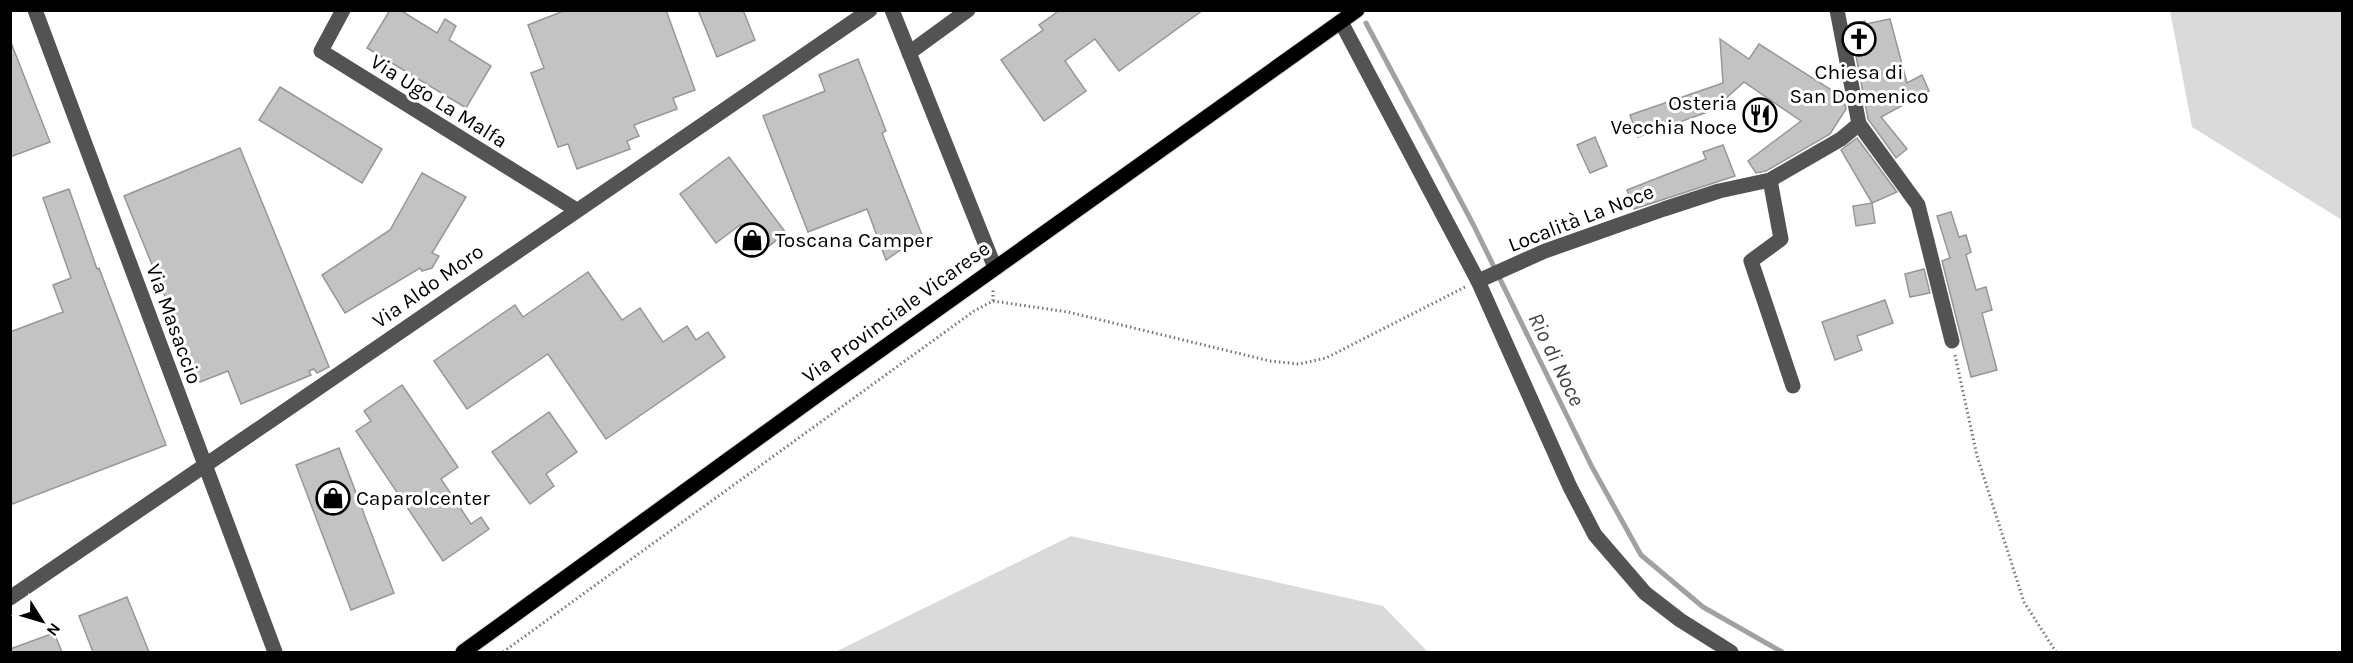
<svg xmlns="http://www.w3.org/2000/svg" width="2353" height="663" font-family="Karla,sans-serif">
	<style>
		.green { fill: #dadada }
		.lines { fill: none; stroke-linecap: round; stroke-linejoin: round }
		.stream { stroke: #a1a1a1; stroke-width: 5 }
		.building { fill: #c3c3c3; stroke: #979797; stroke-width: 1.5 }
		.major-casing { stroke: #dbdbdb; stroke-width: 17 }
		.path { stroke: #757575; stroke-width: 3; stroke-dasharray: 1.5 3; stroke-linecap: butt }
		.minor { stroke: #535353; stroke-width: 15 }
		.major { stroke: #000; stroke-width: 15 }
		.labels { text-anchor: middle; stroke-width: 6; stroke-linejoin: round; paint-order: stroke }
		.poi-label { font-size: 21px; fill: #000; stroke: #fff; text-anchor: start }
		.street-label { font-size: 21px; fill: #000; stroke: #fff }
		.water-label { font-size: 22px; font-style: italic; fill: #424242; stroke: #fff }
	</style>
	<rect width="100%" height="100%" fill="#fff"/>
	<g class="green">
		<path d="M2170,11H2342V220L2192,127Z"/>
		<path d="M1071,536L1383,606L1428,652H835Z"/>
	</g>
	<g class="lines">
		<path class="stream" d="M1366,23L1473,224L1592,467L1641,555L1703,607L1782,652"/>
	</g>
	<g class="building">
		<path d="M390,10H400L437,33L445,19L456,26L449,40L491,66L466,108L367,48Z"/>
		<path d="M566,10H666L695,90L673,98L677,109L634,125L639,136L627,141L630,149L577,169L568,144L558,147L531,73L544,68L528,25Z"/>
		<path d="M698,10H743L755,40L717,57Z"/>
		<path d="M1060,10H1203L1119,71L1095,39L1065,61L1086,91L1044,121L1001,60L1043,30L1039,25Z"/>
		<path d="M1890,19L1907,83L1922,75L1929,91L1881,117L1907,149L1896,158L1868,119L1850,24L1865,21L1866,24Z"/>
		<path d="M1720,39L1749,59L1759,44L1844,98L1846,109L1830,134L1766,171L1756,173L1748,161L1801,121L1744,82L1713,110L1638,137L1630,115L1723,83Z"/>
		<path d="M10,40L50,142L10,157Z"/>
		<path d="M858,59L886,131L882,133L922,235L886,260L867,209L808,232L763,116L825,91L819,75Z"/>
		<path d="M280,87L382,149L362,183L259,120Z"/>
		<path d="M1595,137L1607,166L1590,173L1577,145Z"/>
		<path d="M1857,138L1897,192L1872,203L1841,150Z"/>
		<path d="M1723,145L1735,176L1634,209L1627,190L1706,159L1703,152Z"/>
		<path d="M240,148L329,367L317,373L314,369L309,371L311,375L241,404L228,371L200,382L124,196Z"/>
		<path d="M729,157L786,233L761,252L740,225L716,243L680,194Z"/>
		<path d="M422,173L466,197L432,253L439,256L432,268L422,271L420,268L345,313L322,275L390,230Z"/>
		<path d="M69,189L97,269L99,268L166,445L10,505V332L63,312L53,285L71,278L43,198Z"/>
		<path d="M1872,203L1875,223L1856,226L1853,206Z"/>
		<path d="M1951,212L1959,237L1966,235L1971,252L1966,255L1976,290L1986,287L1992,310L1982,313L1997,370L1971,377L1942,261L1950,258L1937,216Z"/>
		<path d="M1924,269L1930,293L1910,297L1905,274Z"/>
		<path d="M588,272L622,320L640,308L663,342L687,326L696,340L708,332L725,357L606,439L548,354L467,409L434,361L515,305L523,317Z"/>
		<path d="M1885,300L1893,323L1857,336L1862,350L1835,360L1822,322Z"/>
		<path d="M402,385L458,467L441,479L471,524L481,517L489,529L443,561L356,431L371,421L364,411Z"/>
		<path d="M549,412L577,452L546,474L554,486L530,504L492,452Z"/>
		<path d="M339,448L394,593L351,610L296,465Z"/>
		<path d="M127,597L149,652H93L79,616Z"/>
		<path d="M54,633L62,652H10V649Z"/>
	</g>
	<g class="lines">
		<g class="major-casing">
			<path id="major" d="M463,652L823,391L1357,10"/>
		</g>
		<g class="path">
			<path d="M993,301V288"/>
			<path d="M1955,355L1977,456L2024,602L2056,652"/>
			<path d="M503,652L974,311L993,301L1068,312L1270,361L1299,364L1326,358L1465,287"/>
		</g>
		<g class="minor">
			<path d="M35,10L275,652"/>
			<path d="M343,10L321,51L575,209"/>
			<path d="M892,10L995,268"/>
			<path d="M1837,10L1859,124L1918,205L1952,341"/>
			<path d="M1341,22L1478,281L1570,487L1595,535L1645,593L1680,620L1731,652"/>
			<path d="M909,53L968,10"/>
			<path d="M1770,180L1781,239L1751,261L1793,386"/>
			<path d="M1478,281L1545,251L1664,209L1719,191L1770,180L1841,139L1859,124"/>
			<path d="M10,598C298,404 582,205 870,10"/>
		</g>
		<use href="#major" class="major"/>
	</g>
	<defs>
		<g id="church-ring" transform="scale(1.725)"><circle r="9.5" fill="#fff" stroke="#000" stroke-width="1.5"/><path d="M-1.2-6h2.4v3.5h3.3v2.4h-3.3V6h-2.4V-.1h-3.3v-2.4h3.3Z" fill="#000"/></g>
		<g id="restaurant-ring" transform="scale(1.725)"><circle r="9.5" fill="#fff" stroke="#000" stroke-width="1.5"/><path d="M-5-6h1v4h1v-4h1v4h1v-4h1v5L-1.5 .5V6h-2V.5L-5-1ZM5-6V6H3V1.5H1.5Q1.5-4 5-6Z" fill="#000"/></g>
		<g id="shop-ring" transform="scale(1.725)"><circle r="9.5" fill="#fff" stroke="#000" stroke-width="1.5"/><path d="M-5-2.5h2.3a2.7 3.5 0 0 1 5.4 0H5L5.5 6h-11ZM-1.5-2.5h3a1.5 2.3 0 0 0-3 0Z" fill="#000"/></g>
	</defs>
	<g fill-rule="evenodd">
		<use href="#church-ring" x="1859" y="39"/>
		<use href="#restaurant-ring" x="1760" y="115"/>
		<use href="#shop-ring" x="752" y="240"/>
		<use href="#shop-ring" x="333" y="498"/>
	</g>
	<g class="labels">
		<g class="poi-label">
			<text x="1859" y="79" text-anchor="middle">Chiesa di<tspan x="1859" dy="24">San Domenico</tspan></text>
			<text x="1737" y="110" text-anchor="end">Osteria<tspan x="1737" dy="24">Vecchia Noce</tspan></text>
			<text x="775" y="247">Toscana Camper</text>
			<text x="356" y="505">Caparolcenter</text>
		</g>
		<g class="street-label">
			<text transform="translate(439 101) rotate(32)" y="7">Via Ugo La Malfa</text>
			<text transform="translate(1581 218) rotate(-21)" y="7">Località La Noce</text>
			<text transform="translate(428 286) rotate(-35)" y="7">Via Aldo Moro</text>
			<text transform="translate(896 312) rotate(-36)" y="7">Via Provinciale Vicarese</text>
			<text transform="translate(174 324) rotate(70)" y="7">Via Masaccio</text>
		</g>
		<g class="water-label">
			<text transform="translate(1557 359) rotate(64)" y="8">Rio di Noce</text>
		</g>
	</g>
	<rect width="2353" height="663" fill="none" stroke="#000000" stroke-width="24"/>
	<g transform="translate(42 621) rotate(127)" stroke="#ffffff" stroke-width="4.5" paint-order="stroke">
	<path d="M0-4.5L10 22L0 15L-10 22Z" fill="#000000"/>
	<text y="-9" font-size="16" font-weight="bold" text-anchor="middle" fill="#000000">N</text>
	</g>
</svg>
